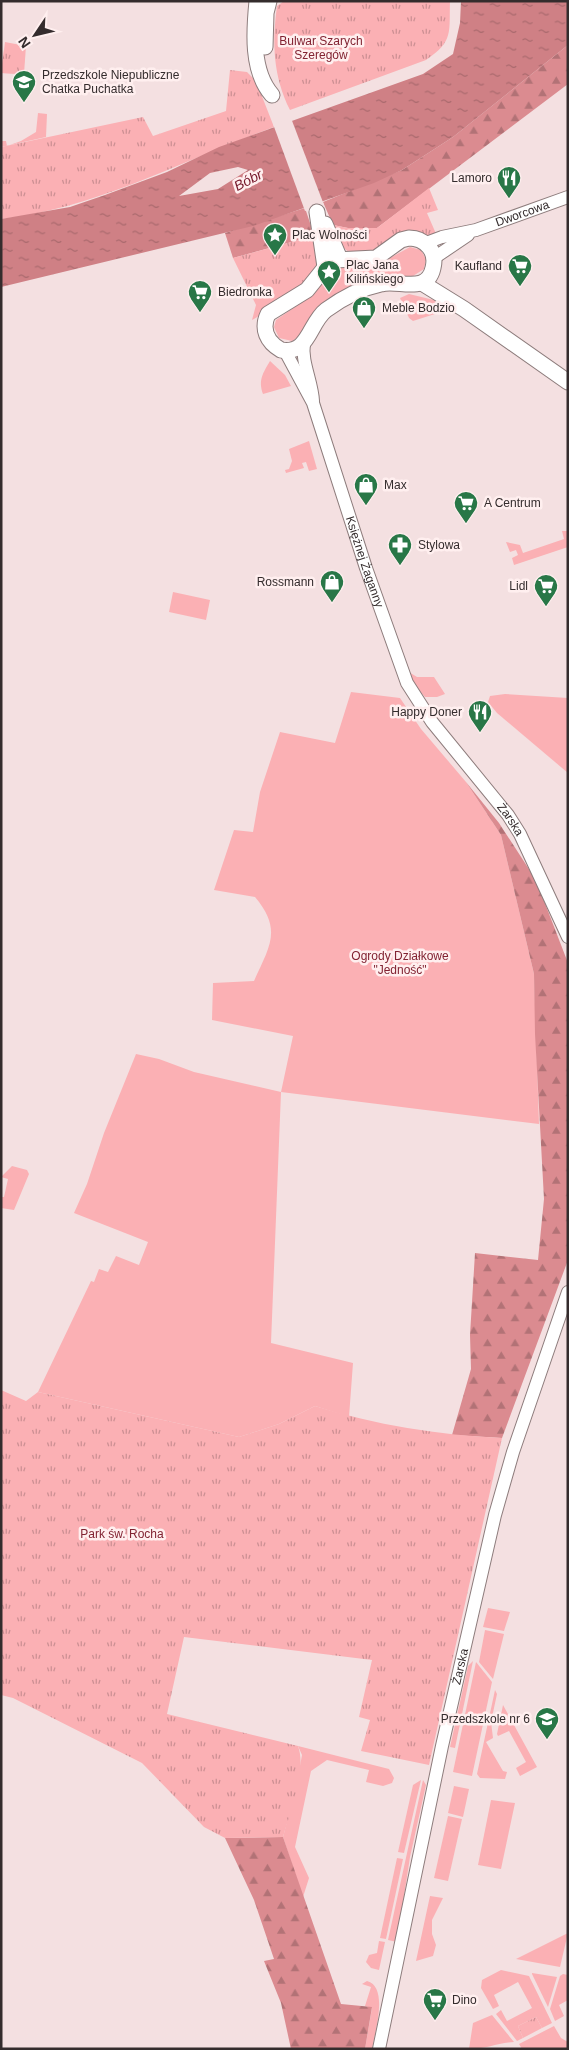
<svg xmlns="http://www.w3.org/2000/svg" width="569" height="2050" font-family="Arial,sans-serif">
	<style>
		.green { fill: #fbb0b4 }
		.forest { fill: url(#forest-firs) }
		.park { fill: url(#park-tufts) }
		.water { fill: url(#water-ripples); fill-rule: evenodd }
		.pier { fill: #f4e0e1 }
		.lines { fill: none; stroke-linecap: round; stroke-linejoin: round }
		.tertiary-casing { stroke: #8d7c7c; stroke-width: 14 }
		.secondary-casing { stroke: #8d7c7c; stroke-width: 17 }
		.tertiary { stroke: #fff; stroke-width: 12 }
		.secondary { stroke: #fff; stroke-width: 15 }
		.labels { text-anchor: middle; stroke-width: 5; stroke-linejoin: round; paint-order: stroke }
		.park-label { font-size: 12px; fill: #822332; stroke: #ffefef }
		.poi-label { font-size: 12px; fill: #342c2d; stroke: #ffefef; text-anchor: start }
		.street-label { font-size: 12px; fill: #342c2d; stroke: #ffefef }
		.water-label { font-size: 14px; font-style: italic; fill: #751629; stroke: #ffefef }
	</style>
	<defs>
		<pattern id="forest-firs" width="22" height="20" patternUnits="userSpaceOnUse" patternTransform="scale(1.25)"><rect width="22" height="20" fill="#db8b90"/><path d="M5 1l3.5 6h-7zM16 11l3.5 6h-7z" fill="#b27276"/></pattern>
		<pattern id="park-tufts" width="24" height="20" patternUnits="userSpaceOnUse" patternTransform="scale(1.25)"><rect width="24" height="20" fill="#fbb0b4"/><path d="M3 7l-1-3M5 7V3M7 7l1-3M15 17l-1-3M17 17v-4M19 17l1-3" fill="none" stroke="#cc8f93"/></pattern>
		<pattern id="water-ripples" width="26" height="14" patternUnits="userSpaceOnUse" patternTransform="scale(1.25)"><rect width="26" height="14" fill="#cf8085"/><path d="M2 4q2-2 4 0t4 0M15 11q2-2 4 0t4 0" fill="none" stroke="#a9696d"/></pattern>
	</defs>
	<rect width="100%" height="100%" fill="#f4e0e1"/>
	<g class="green">
		<path d="M5,42L26,46L24,74L1,73Z"/>
		<path d="M38,113L47,114L46,137L1,147V141H6L7,146L21,141L36,132Z"/>
		<path d="M410,247L421,250L426,259L424,269L413,276L397,277L314,314L298,337L292,341L279,338L274,327L276,320L305,300L336,268L377,265Z"/>
		<path d="M409,294L434,300L443,306L438,313L413,321L409,318L400,298Z"/>
		<path d="M270,361L285,375L291,386L263,394C258,380 263,373 270,361Z"/>
		<path d="M309,441L317,469L309,471L306,462L302,463L304,468L286,473L285,470L289,469L292,461L289,449Z"/>
		<path d="M562,531H568V547L514,565L512,558L518,555L516,550L510,552L506,542L520,545L523,553L564,539Z"/>
		<path d="M173,592L210,600L206,620L169,612Z"/>
		<path d="M409,672L417,677H434L445,694L437,697H425L414,684Z"/>
		<path d="M351,692L400,698L421,729L466,782L501,835L534,974L539,1124L281,1092L271,1343L353,1363L349,1417L315,1406L279,1424L239,1437L38,1392L91,1281L94,1282L99,1269L108,1272L116,1256L139,1265L148,1242L74,1213L87,1184L104,1133L136,1054L159,1059L194,1072L281,1092L293,1036L212,1020L213,983L254,981C269,947 283,930 255,897L214,890L234,830L253,832L260,792L280,732L335,743Z"/>
		<path d="M505,694L568,698V773L497,713L488,702L490,696Z"/>
		<path d="M12,1166L27,1170L29,1174L14,1210L1,1208V1197H4L8,1179L1,1177Z"/>
		<path d="M488,1608L510,1612L504,1631L483,1627Z"/>
		<path d="M485,1630L504,1634L493,1679L479,1662Z"/>
		<path d="M473,1661L455,1748L450,1747L468,1666Z"/>
		<path d="M476,1662L492,1682L472,1776L453,1772Z"/>
		<path d="M495,1690L497,1694L491,1722L493,1738L486,1742L503,1771L507,1772L505,1779L480,1778L477,1774Z"/>
		<path d="M503,1705L537,1767L520,1776L516,1768L526,1762L509,1731L498,1736L497,1734Z"/>
		<path d="M298,1746L389,1769L394,1778L392,1783L383,1786L366,1782L369,1770L327,1760L311,1771L295,1847L309,1878L303,1897L283,1837L296,1788L302,1755Z"/>
		<path d="M421,1780L404,1853L398,1852L413,1785Z"/>
		<path d="M423,1780L426,1785L410,1857L397,1942L388,1940Z"/>
		<path d="M454,1786L469,1789L463,1817L448,1813Z"/>
		<path d="M491,1800L515,1803L501,1869L478,1865Z"/>
		<path d="M448,1816L462,1819L448,1881L434,1878Z"/>
		<path d="M397,1858L403,1859L386,1939L380,1938Z"/>
		<path d="M430,1896L443,1898L432,1920V1934L436,1945L433,1956L416,1961Z"/>
		<path d="M568,1933L560,1967L516,1959Z"/>
		<path d="M379,1941L385,1942L379,1970L371,1968L366,1962L369,1955L377,1953Z"/>
		<path d="M501,1970L529,1976L552,2023L542,2028L536,2017L518,2026L523,2038L517,2041L496,2014L501,2010L507,2021L532,2008L518,1982L494,1995L499,2006L493,2009L481,1988L482,1980Z"/>
		<path d="M532,1973L557,1977L548,2007L532,1974Z"/>
		<path d="M563,1974L568,1975V2000L559,2005L564,2016L555,2021L550,2009L560,1976Z"/>
		<path d="M367,1981C389,1987 375,2032 372,2049H365L372,2008L365,2006L371,1987L362,1984Z"/>
		<path d="M492,2015L514,2042C496,2043 488,2049 469,2049L473,2023Z"/>
		<path d="M554,2026L561,2038L568,2042V2049H522L519,2044Z"/>
	</g>
	<g class="forest">
		<path d="M568,45V84L377,228H348L333,225L323,202L402,170L453,137Z"/>
		<path d="M305,208L313,232L299,240L233,258L225,233Z"/>
		<path d="M466,782L499,823L536,880L568,963V1260L502,1438L452,1435L471,1369L470,1335L475,1253L538,1260L544,1199L535,1034L534,974L501,835Z"/>
		<path d="M283,1837L341,2004L372,2007L365,2049H291L281,2003L264,1961L274,1959L254,1900L225,1838Z"/>
	</g>
	<g class="park">
		<path d="M284,1H450C449,32 454,41 426,60L290,110C273,76 272,43 277,6Z"/>
		<path d="M4,50L19,52V74L1,73Z"/>
		<path d="M230,70L247,72L256,81L274,127C183,160 98,208 1,219V147L143,117L153,136L226,111Z"/>
		<path d="M429,188L438,210L427,213L437,236C418,242 367,261 349,252C340,247 336,234 333,225L348,228H377Z"/>
		<path d="M313,232C315,239 318,248 318,256C317,286 275,307 252,320L256,305L233,258L299,240L303,236Z"/>
		<path d="M1,1390L26,1401L38,1392L239,1437L279,1424L315,1406C375,1425 439,1435 502,1438L429,1765L361,1751L370,1720L359,1717L372,1660L184,1637L167,1714L298,1746C307,1770 290,1812 283,1837L225,1838L204,1827L142,1763L13,1698L1,1695Z"/>
		<path d="M536,2017L542,2028L523,2038L518,2026Z"/>
	</g>
	<path class="water" d="M461,1H568V45L453,137L402,170L374,183L253,226L1,287V219L70,207L105,195L167,172L219,147L423,74L453,54L460,23ZM238,167L248,170L218,189L179,196L210,173Z"/>
	<path class="pier" d="M291,118L324,205L305,211L273,124Z"/>
	<g class="lines">
		<g class="tertiary-casing">
			<g id="tertiary">
				<path id="s1" d="M426,243L442,237L476,230L568,197"/>
				<path d="M434,258L468,235"/>
				<path d="M304,343C301,362 312,381 313,401"/>
				<path id="s2" d="M285,351L313,403L366,568L407,683L432,722L508,815L520,834L568,937"/>
				<path id="s3" d="M379,2049L442,1746L495,1515L513,1452L568,1292"/>
			</g>
		</g>
		<g class="secondary-casing">
			<g id="secondary">
				<path d="M257,1C254,31 251,71 272,95"/>
				<path d="M265,47L266,13L269,1"/>
				<path d="M317,212L325,267"/>
				<path d="M325,224L340,259"/>
				<path d="M409,238C417,238 423,240 429,247C434,253 435,260 433,268C427,295 398,279 381,284C362,288 341,299 326,310C309,323 309,355 281,350C267,342 261,329 268,314L307,290L327,265L335,260L376,258L401,240Z"/>
				<path d="M422,283L464,309L568,382"/>
			</g>
		</g>
		<use href="#tertiary" class="tertiary"/>
		<use href="#secondary" class="secondary"/>
	</g>
	<defs>
		<g id="school-pin" transform="scale(1.25)"><path d="M0 17L-7.5 6A9.5 9.5 0 1 1 7.5 6Z" fill="#287747" stroke="#ffefef"/><path d="M0-5L7-2L0 1L-7-2ZM-4 1L0 2.5L4 1V4Q0 6-4 4Z" fill="#fff"/></g>
		<g id="restaurant-pin" transform="scale(1.25)"><path d="M0 17L-7.5 6A9.5 9.5 0 1 1 7.5 6Z" fill="#287747" stroke="#ffefef"/><path d="M-5-6h1v4h1v-4h1v4h1v-4h1v5L-1.5 .5V6h-2V.5L-5-1ZM5-6V6H3V1.5H1.5Q1.5-4 5-6Z" fill="#fff"/></g>
		<g id="sight-pin" transform="scale(1.25)"><path d="M0 17L-7.5 6A9.5 9.5 0 1 1 7.5 6Z" fill="#287747" stroke="#ffefef"/><path d="M0-6L1.8-2.2L6-1.7L2.9 1.2L3.7 5.4L0 3.3L-3.7 5.4L-2.9 1.2L-6-1.7L-1.8-2.2Z" fill="#fff"/></g>
		<g id="supermarket-pin" transform="scale(1.25)"><path d="M0 17L-7.5 6A9.5 9.5 0 1 1 7.5 6Z" fill="#287747" stroke="#ffefef"/><path d="M-6-5.5h2.5l.6 2H6L4.5 2H-2.5L-4.4-4H-6ZM-1.5 3.2a1.3 1.3 0 1 0 .1 0ZM3 3.2a1.3 1.3 0 1 0 .1 0Z" fill="#fff"/></g>
		<g id="shop-pin" transform="scale(1.25)"><path d="M0 17L-7.5 6A9.5 9.5 0 1 1 7.5 6Z" fill="#287747" stroke="#ffefef"/><path d="M-5-2.5h2.3a2.7 3.5 0 0 1 5.4 0H5L5.5 6h-11ZM-1.5-2.5h3a1.5 2.3 0 0 0-3 0Z" fill="#fff"/></g>
		<g id="pharmacy-pin" transform="scale(1.25)"><path d="M0 17L-7.5 6A9.5 9.5 0 1 1 7.5 6Z" fill="#287747" stroke="#ffefef"/><path d="M-2-6h4v4h4v4h-4v4h-4v-4h-4v-4h4Z" fill="#fff"/></g>
	</defs>
	<g fill-rule="evenodd">
		<use href="#school-pin" x="24" y="82"/>
		<use href="#restaurant-pin" x="509" y="178"/>
		<use href="#sight-pin" x="275" y="235"/>
		<use href="#supermarket-pin" x="520" y="266"/>
		<use href="#sight-pin" x="329" y="272"/>
		<use href="#supermarket-pin" x="200" y="292"/>
		<use href="#shop-pin" x="364" y="308"/>
		<use href="#shop-pin" x="366" y="485"/>
		<use href="#supermarket-pin" x="466" y="503"/>
		<use href="#pharmacy-pin" x="400" y="545"/>
		<use href="#shop-pin" x="332" y="582"/>
		<use href="#supermarket-pin" x="546" y="586"/>
		<use href="#restaurant-pin" x="480" y="712"/>
		<use href="#school-pin" x="547" y="1719"/>
		<use href="#supermarket-pin" x="435" y="2000"/>
	</g>
	<g class="labels">
		<g class="park-label">
			<text x="321" y="45">Bulwar Szarych<tspan x="321" dy="14">Szeregów</tspan></text>
			<text x="400" y="960">Ogrody Działkowe<tspan x="400" dy="14">"Jedność"</tspan></text>
			<text x="122" y="1538">Park św. Rocha</text>
		</g>
		<g class="poi-label">
			<text x="42" y="79">Przedszkole Niepubliczne<tspan x="42" dy="14">Chatka Puchatka</tspan></text>
			<text x="492" y="182" text-anchor="end">Lamoro</text>
			<text x="292" y="239">Plac Wolności</text>
			<text x="346" y="269">Plac Jana<tspan x="346" dy="14">Kilińskiego</tspan></text>
			<text x="502" y="270" text-anchor="end">Kaufland</text>
			<text x="218" y="296">Biedronka</text>
			<text x="382" y="312">Meble Bodzio</text>
			<text x="384" y="489">Max</text>
			<text x="484" y="507">A Centrum</text>
			<text x="418" y="549">Stylowa</text>
			<text x="314" y="586" text-anchor="end">Rossmann</text>
			<text x="528" y="590" text-anchor="end">Lidl</text>
			<text x="462" y="716" text-anchor="end">Happy Doner</text>
			<text x="530" y="1723" text-anchor="end">Przedszkole nr 6</text>
			<text x="452" y="2004">Dino</text>
		</g>
		<g class="street-label">
			<text dy="4" stroke="none"><textPath href="#s1" startOffset="101">Dworcowa</textPath></text>
			<text dy="4" stroke="none"><textPath href="#s2" startOffset="226">Księżnej Żaganny</textPath></text>
			<text dy="4" stroke="none"><textPath href="#s2" startOffset="526">Żarska</textPath></text>
			<text dy="4" stroke="none"><textPath href="#s3" startOffset="391">Żarska</textPath></text>
		</g>
		<g class="water-label">
			<text transform="translate(248 180) rotate(-28)" y="5">Bóbr</text>
		</g>
	</g>
	<rect width="569" height="2050" fill="none" stroke="#342c2d" stroke-width="5"/>
	<g transform="translate(35 35) rotate(235)" stroke="#ffefef" stroke-width="4" paint-order="stroke">
	<path d="M0-4L9 19L0 12L-9 19Z" fill="#342c2d"/>
	<text y="-8" font-size="14" font-weight="bold" text-anchor="middle" fill="#342c2d">N</text>
	</g>
</svg>
